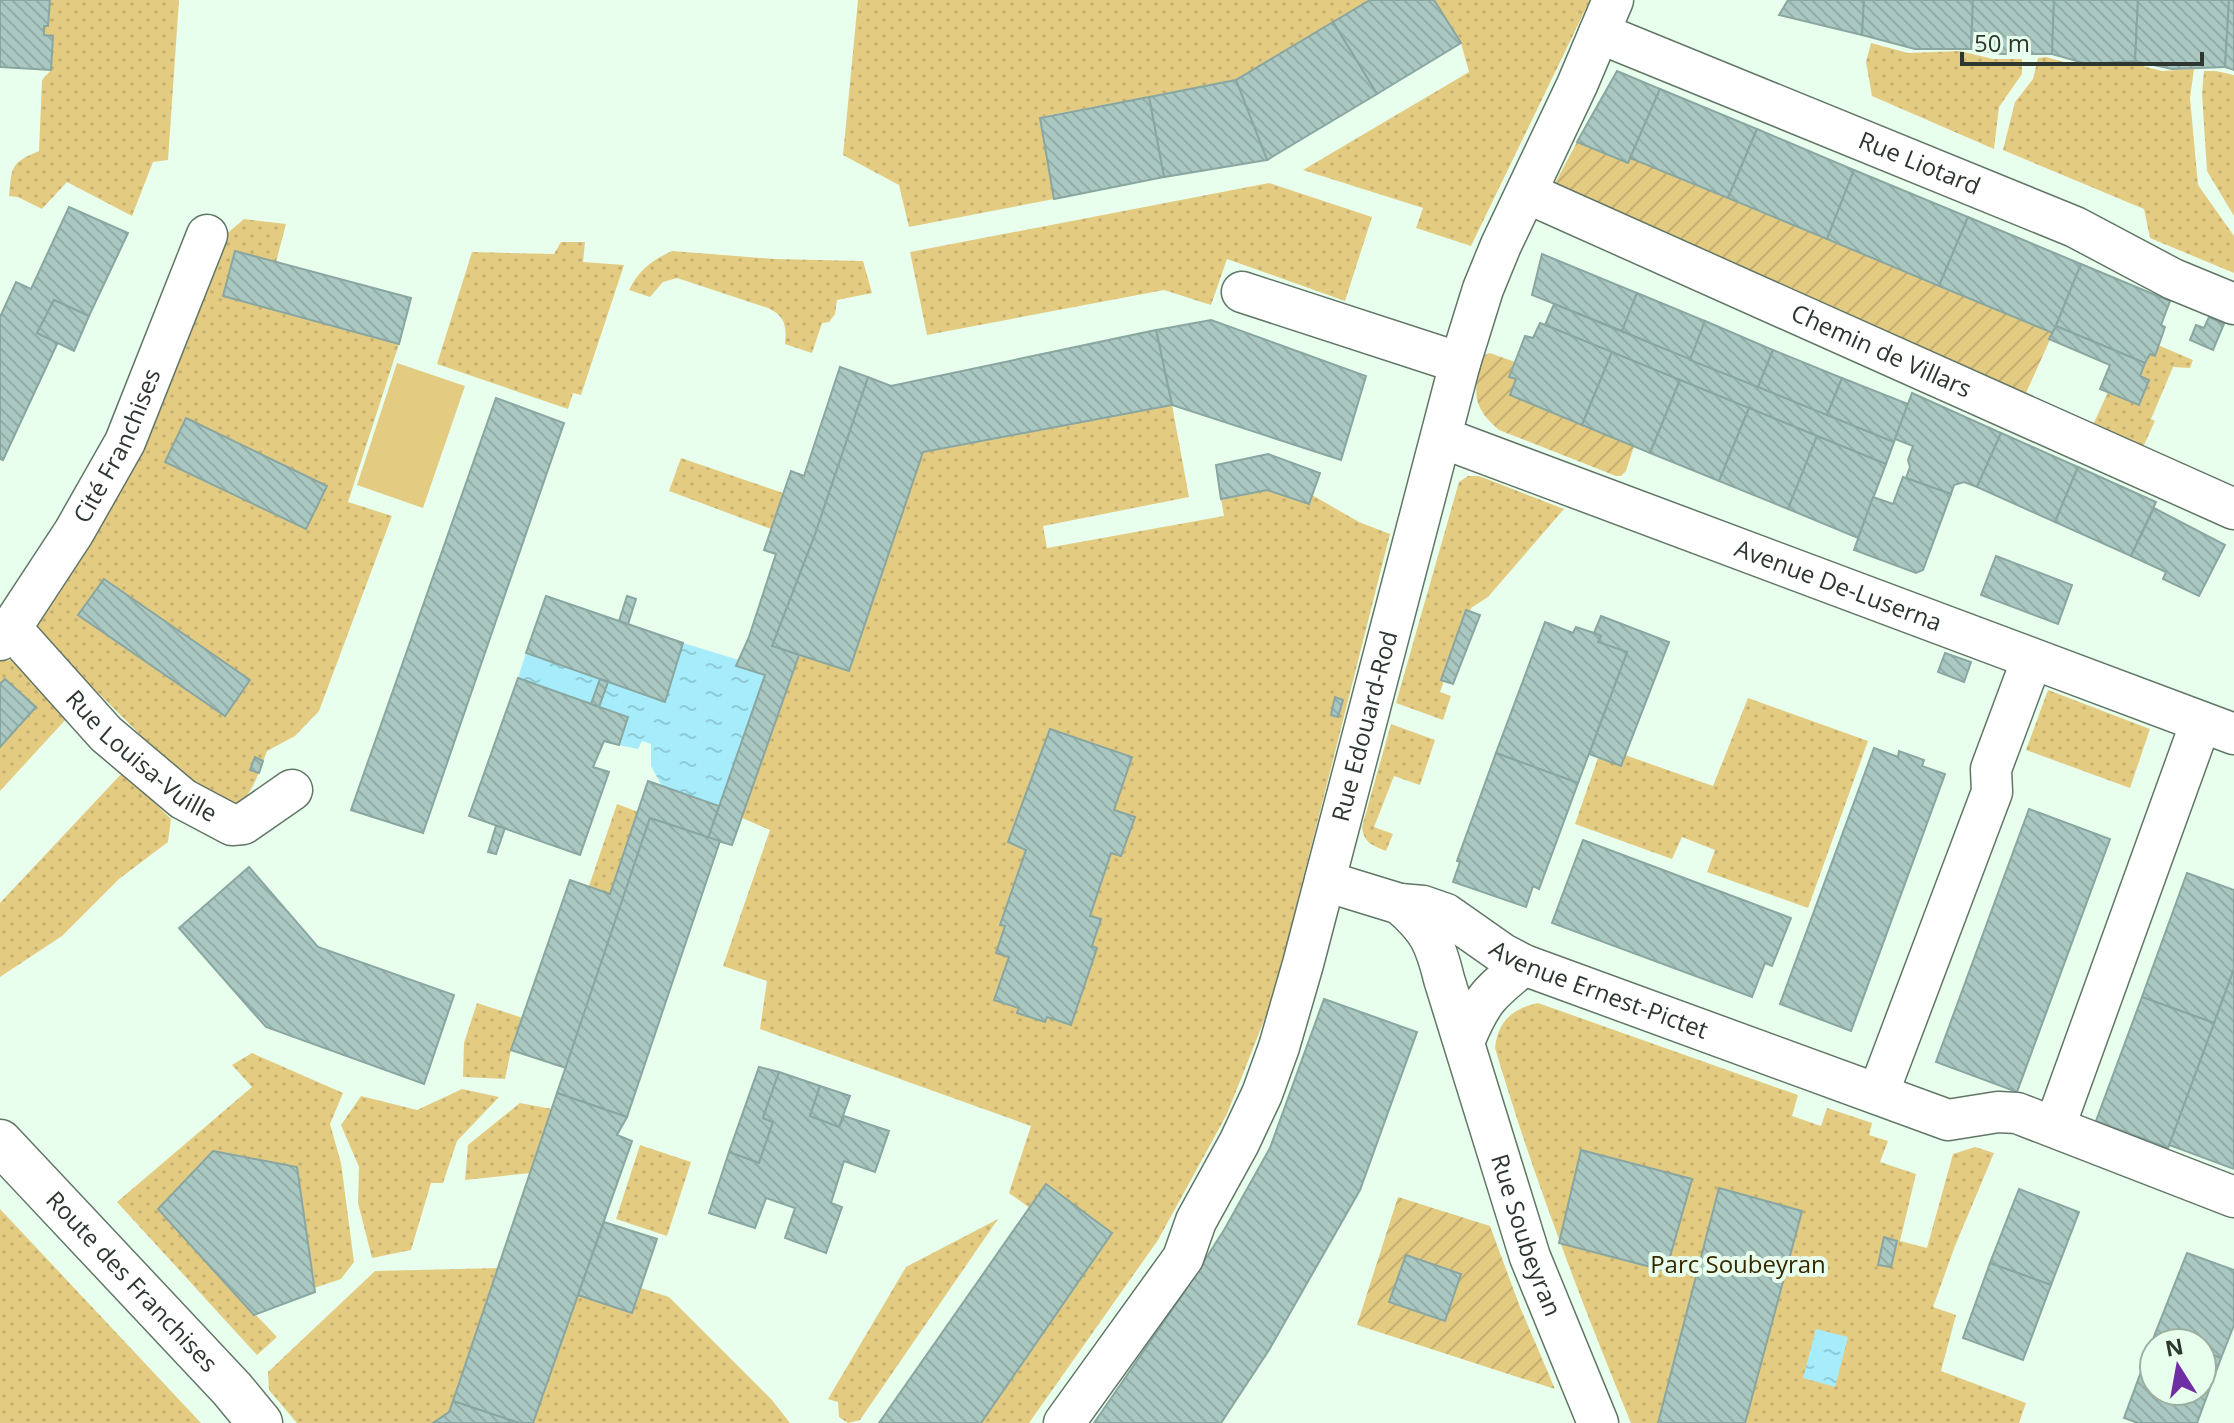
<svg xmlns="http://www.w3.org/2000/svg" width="2234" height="1423" font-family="'Open Sans',sans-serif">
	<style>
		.grass { fill: url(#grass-dots) }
		.garden { fill: url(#garden-furrows) }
		.pitch { fill: #e4cb82 }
		.water { fill: url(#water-ripples) }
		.building { fill: url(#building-back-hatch); stroke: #89a6a1; stroke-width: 2 }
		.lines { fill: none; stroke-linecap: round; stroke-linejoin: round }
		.minor-casing { stroke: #627667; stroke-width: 43 }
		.major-casing { stroke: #627667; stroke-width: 47 }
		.minor { stroke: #fff; stroke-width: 40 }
		.major { stroke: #fff; stroke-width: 44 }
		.labels { text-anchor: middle; stroke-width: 8; stroke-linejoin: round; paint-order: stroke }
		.street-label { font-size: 24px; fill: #2d362f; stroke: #e8ffed }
		.park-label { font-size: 24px; fill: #362900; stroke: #e8ffed }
	</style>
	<defs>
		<pattern id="grass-dots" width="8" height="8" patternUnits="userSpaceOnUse" patternTransform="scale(2)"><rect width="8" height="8" fill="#e4cb82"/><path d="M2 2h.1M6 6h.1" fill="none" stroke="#c4af71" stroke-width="1.8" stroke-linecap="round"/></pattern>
		<pattern id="garden-furrows" width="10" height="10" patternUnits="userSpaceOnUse" patternTransform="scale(2)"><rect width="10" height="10" fill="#e4cb82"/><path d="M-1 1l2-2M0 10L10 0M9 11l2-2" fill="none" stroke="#c4af71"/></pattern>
		<pattern id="water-ripples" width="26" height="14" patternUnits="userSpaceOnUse" patternTransform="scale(2)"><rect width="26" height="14" fill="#a6ecfb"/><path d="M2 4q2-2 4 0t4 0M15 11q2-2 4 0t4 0" fill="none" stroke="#8fcbd7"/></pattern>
		<pattern id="building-back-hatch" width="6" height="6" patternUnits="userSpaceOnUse" patternTransform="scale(2)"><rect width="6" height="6" fill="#aac8c2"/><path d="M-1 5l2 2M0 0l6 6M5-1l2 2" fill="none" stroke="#93aca7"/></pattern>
	</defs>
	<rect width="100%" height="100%" fill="#e8ffed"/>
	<g class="grass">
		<path d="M50,0H179L168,160L153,162L132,216L67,182L42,209L18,197L9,196C12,167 10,163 39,151L42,80L51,70L53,37L44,35V26L48,25Z"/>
		<path d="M858,0H1370L1236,80L1040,117L1054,199L909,227L899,185L843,155Z"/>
		<path d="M1434,0H1590L1471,246L1416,228L1423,208L1303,170L1469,72L1461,43Z"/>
		<path d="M1871,43L1908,53L1960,51L1993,59H2022V74L1999,107L1994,149L1872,96L1866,62Z"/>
		<path d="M2046,57L2075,65L2131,63L2162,71L2194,69L2190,98L2198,185L2234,236V273L2150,238L2144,209L2003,150L2015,102L2033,79L2038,58Z"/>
		<path d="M2204,71H2216L2234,75V216L2207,171L2202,94Z"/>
		<path d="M1269,183L1372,217L1345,301L1227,259L1211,305L1164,290L927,335L910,252Z"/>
		<path d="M244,219L286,224L276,262L235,251L223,296L399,344L348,502L392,516L319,711L295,736L267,751C258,775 248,812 217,811L34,629L224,236Z"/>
		<path d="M561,242H585L583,262L624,265L581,395L573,393L568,409L437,364L472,252L554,254Z"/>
		<path d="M672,251L775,259L863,261L872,293L837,300L835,314L829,322L822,323L812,353L785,344C787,326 785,316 768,308L677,278L663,282L650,297L629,290C639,270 651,261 672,251Z"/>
		<path d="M2158,345L2193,360L2190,368L2173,367L2151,419L2155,421L2143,447L2093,425L2108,392L2139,405L2149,380L2140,376L2150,354L2155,356Z"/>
		<path d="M1172,405L1189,497L1043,526L1047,548L1224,516L1221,499L1267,490L1309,504L1312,495L1359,522L1390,534L1273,998L1227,1114L1158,1240L1029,1423H981L1112,1233L1047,1185L1030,1208L1009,1193L1031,1126L760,1029L767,981L723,966L770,830L742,818L799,655L849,671L923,452Z"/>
		<path d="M681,458L783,493L771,529L669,491Z"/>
		<path d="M1468,476H1479L1564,509L1488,597L1471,608L1440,692L1451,696L1443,720L1396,703L1459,482Z"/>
		<path d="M12,660L68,717L0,791V661Z"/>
		<path d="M2048,690L2150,729L2130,788L2026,750Z"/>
		<path d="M1748,698L1868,741L1808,908L1707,872L1715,850L1682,837L1672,859L1575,824L1598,758L1621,766L1625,755L1713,786Z"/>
		<path d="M1391,724L1435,740L1420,785L1394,776L1374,827L1393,834L1386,851C1372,845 1364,843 1362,827Z"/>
		<path d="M123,772L171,819L168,842L119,879L62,936L0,977V903Z"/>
		<path d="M617,804L638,812L610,894L589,886Z"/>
		<path d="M477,1003L523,1018L511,1050L505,1079L463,1077L464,1043Z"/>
		<path d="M1538,1003L1798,1095L1792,1116L1821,1126L1827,1108L1872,1123L1869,1135L1888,1141L1880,1162L1916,1174L1900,1241L1927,1248L1953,1154L1975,1147L1994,1153L1955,1246L1933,1307L1956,1315L1941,1371L2026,1403L2019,1423H1631C1580,1299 1533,1176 1495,1048C1498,1021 1512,1009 1538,1003Z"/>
		<path d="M252,1053L343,1093L330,1124L341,1163L354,1262L341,1279L314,1288L297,1167L213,1151L255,1314L277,1337L257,1355L117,1202L252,1087L232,1065Z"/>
		<path d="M462,1089L499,1097L457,1141L443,1183H431L411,1250L372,1258L358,1203L359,1167L341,1125L361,1096L417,1110Z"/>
		<path d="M520,1103L552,1109L530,1173L465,1180L468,1145Z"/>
		<path d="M640,1145L691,1162L667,1236L616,1219Z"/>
		<path d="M0,1209L201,1423H0Z"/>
		<path d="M998,1219L860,1420L848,1423L839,1417L838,1402L828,1399L906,1267Z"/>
		<path d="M498,1268L449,1412L433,1423H297L269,1390L268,1372L375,1271Z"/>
		<path d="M641,1288L669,1297L772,1400L790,1423H533L578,1295L631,1313Z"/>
	</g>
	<g class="garden">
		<path d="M1577,142L1627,163L1630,158L2053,333L2026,393L1555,183Z"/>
		<path d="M1490,353L1515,362L1509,376L1634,446L1626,471L1621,476H1616L1499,430C1469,405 1474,389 1484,355Z"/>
		<path d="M1398,1197L1490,1226L1520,1307L1555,1389L1357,1325Z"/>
	</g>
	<path class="pitch" d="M397,363L465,386L423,508L357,485Z"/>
	<g class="water">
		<path d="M683,643L739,660L737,666L765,675L719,806L662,786L651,766V744L642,741L638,749L619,745L628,717L518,678L526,653L665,702Z"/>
		<path d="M1816,1329L1848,1337L1835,1387L1803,1378Z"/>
	</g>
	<g class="building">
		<path d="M0,0H50L48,26H44V35L53,36L51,70L0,67Z"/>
		<path d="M1370,0H1434L1461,43L1377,94L1333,22Z"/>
		<path d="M1788,0H1864L1862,35L1779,15Z"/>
		<path d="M1864,0H1973L1971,49H1915L1862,35Z"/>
		<path d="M1973,0H2054L2052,54H2002L1971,49Z"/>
		<path d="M2054,0H2138L2135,61L2087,64L2052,54Z"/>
		<path d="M2138,0H2229L2225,67L2172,69L2135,61Z"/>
		<path d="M2229,0H2234V70L2225,67Z"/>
		<path d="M1333,22L1377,94L1267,160L1236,80Z"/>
		<path d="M1617,71L1660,89L1628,163L1577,142Z"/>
		<path d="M1236,80L1267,160L1164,177L1149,97Z"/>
		<path d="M1660,89L1757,129L1728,198L1630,158Z"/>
		<path d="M1149,97L1164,177L1054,199L1040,118Z"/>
		<path d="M1757,129L1854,170L1827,239L1728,198Z"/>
		<path d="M1854,170L1968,217L1939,286L1827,239Z"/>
		<path d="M69,207L128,233L89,316L54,300L37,333L58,342L3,460L0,459V317L16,282L31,289Z"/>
		<path d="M1968,217L2081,264L2053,333L1939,286Z"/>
		<path d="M235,251L411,298L399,344L223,296Z"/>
		<path d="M1542,254L1637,293L1622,331L1532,295Z"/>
		<path d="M2081,264L2170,301L2161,325L2165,327L2155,356L2150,354L2145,363L2056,326Z"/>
		<path d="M1637,293L1705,321L1690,360L1622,331Z"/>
		<path d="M54,300L89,316L74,351L37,333Z"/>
		<path d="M1554,304L1894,442L1886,464L1545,325Z"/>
		<path d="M2209,317L2224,324L2213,350L2190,340L2196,325L2204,328Z"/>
		<path d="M1211,320L1366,376L1341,460L1172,405L1156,330Z"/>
		<path d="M1705,321L1773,350L1758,387L1690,360Z"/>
		<path d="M1540,323L1612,352L1582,425L1510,395L1516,379L1509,377L1515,362L1525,336L1533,338Z"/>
		<path d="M2056,326L2145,363L2140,376L2149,380L2139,405L2100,389L2110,365L2049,339Z"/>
		<path d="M1156,330L1172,405L923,452L849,671L772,646L815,534L868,377L891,386Z"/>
		<path d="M1773,350L1842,378L1827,415L1758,387Z"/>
		<path d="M1612,352L1680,380L1650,453L1582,425Z"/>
		<path d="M840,367L868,377L815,534L772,646L799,655L732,845L708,838L765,675L736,666L749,637L776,554L764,550L791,471L804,476Z"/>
		<path d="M1842,378L1908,404L1894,442L1827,415Z"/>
		<path d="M1680,380L1749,408L1719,481L1650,453Z"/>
		<path d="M1912,393L2001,433L1977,487L1964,482L1954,485L1951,494L1906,478L1910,467L1908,460L1913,446L1895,439Z"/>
		<path d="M496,398L564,423L423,833L351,810Z"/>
		<path d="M1749,408L1817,436L1788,509L1719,481Z"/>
		<path d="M186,418L327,486L306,529L165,462Z"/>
		<path d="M2001,433L2078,467L2055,522L1977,487Z"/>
		<path d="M1817,436L1886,464L1858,538L1788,509Z"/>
		<path d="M1268,454L1320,473L1309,504L1267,490L1221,499L1216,465Z"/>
		<path d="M2078,467L2156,502L2131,556L2055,522Z"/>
		<path d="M1903,477L1951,494L1923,570L1916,573L1854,550L1873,497L1893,504Z"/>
		<path d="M2154,508L2225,545L2199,596L2163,579L2166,572L2131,556Z"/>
		<path d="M1996,556L2072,585L2058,624L1981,595Z"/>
		<path d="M104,579L250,680L225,716L78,615Z"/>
		<path d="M546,596L683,643L665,702L526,653Z"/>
		<path d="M627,596L636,599L628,624L619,621Z"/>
		<path d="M1466,610L1480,615L1453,684L1441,680Z"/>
		<path d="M1601,616L1669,642L1621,766L1589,754L1627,652L1598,642L1601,636L1594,633Z"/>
		<path d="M1545,622L1573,633L1576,627L1594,633L1601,636L1598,642L1627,652L1578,783L1496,753Z"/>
		<path d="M1945,653L1971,662L1964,682L1938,672Z"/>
		<path d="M518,678L628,717L619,745L604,741L593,767L609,772L580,855L469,816Z"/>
		<path d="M5,679L36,707L0,747V684Z"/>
		<path d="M600,679L608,682L599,707L591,704Z"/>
		<path d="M1335,697L1343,700L1338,717L1331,715Z"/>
		<path d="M1050,729L1132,757L1114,810L1135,817L1121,856L1111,853L1090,916L1101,919L1092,946L1097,948L1071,1025L1047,1017L1045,1022L1017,1013L1019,1008L994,1000L1009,957L996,953L1005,926L1000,925L1026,850L1008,842Z"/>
		<path d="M1874,748L1898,757L1899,751L1924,760L1922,766L1945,774L1851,1031L1780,1004Z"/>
		<path d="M1496,753L1578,783L1539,889L1533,886L1526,907L1453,882L1460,862L1457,861Z"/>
		<path d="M255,757L263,761L259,773L250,770Z"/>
		<path d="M648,781L719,806L708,838L650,818L566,1068L511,1050L570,880L610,894Z"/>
		<path d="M2029,809L2110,839L2017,1092L1936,1062Z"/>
		<path d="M650,818L720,841L627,1117L557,1093Z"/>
		<path d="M496,826L505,828L496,854L488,852Z"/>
		<path d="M1583,840L1791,918L1772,966L1765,963L1752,997L1552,923Z"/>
		<path d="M249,867L318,947L454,995L424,1084L266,1027L179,928Z"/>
		<path d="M2187,873L2234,890V969L2214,1023L2142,997Z"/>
		<path d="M2234,969V1169L2169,1145Z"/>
		<path d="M2142,997L2214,1023L2168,1148L2096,1121Z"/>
		<path d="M1324,999L1417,1032L1360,1190L1269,1350L1221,1423H1094L1185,1291L1224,1230L1270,1148Z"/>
		<path d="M759,1067L779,1072L763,1118L773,1122L759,1163L729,1152Z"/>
		<path d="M779,1072L820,1086L810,1116L839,1127L844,1116L889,1131L875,1172L844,1161L831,1203L842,1207L826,1253L785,1238L795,1208L766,1198L755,1228L709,1213L729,1152L759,1163L773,1122L763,1118Z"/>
		<path d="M820,1086L850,1096L839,1127L810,1116Z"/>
		<path d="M557,1093L627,1117L617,1135L632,1141L533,1423H519L453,1401Z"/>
		<path d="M1581,1150L1692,1179L1666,1271L1559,1243Z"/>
		<path d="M213,1151L297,1167L315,1292L254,1315L158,1209Z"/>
		<path d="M1046,1184L1112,1233L981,1423H879Z"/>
		<path d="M1719,1188L1802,1211L1745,1423H1658Z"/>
		<path d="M2019,1189L2079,1212L2051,1285L1990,1263Z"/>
		<path d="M604,1222L657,1239L632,1313L578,1295Z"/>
		<path d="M1884,1237L1897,1241L1891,1267L1878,1265Z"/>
		<path d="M2187,1253L2234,1270V1325L2221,1358L2202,1351V1343H2181L2155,1334Z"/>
		<path d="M1406,1255L1461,1274L1445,1321L1389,1302Z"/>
		<path d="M1990,1263L2051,1285L2023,1360L1963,1338Z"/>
		<path d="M2155,1334L2181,1343H2154V1391H2202V1351L2221,1358L2197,1423H2138L2124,1418Z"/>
		<path d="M453,1401L519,1423H433L449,1412Z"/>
	</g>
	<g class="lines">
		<g class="minor-casing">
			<g id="minor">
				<path id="s1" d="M1599,33L2075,227L2173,279L2234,304"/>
				<path id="s2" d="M1527,193L2234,509"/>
				<path d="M1242,292L1460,363"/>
				<path id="s3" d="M1443,438L2234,734"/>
				<path id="s4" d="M11,628L106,734L183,799L232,825L243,824L292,790"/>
				<path id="s5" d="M0,640L11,628L74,532L125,442L207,235"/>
				<path id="s6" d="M1325,881L1400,904L1423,906L1446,914L1503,954L1524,965L1948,1120L1998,1112L2017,1113L2234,1197"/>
				<path id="s7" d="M1400,904C1429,929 1435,942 1444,979L1530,1257L1598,1423"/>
				<path d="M1464,1042C1481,1000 1489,993 1524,965"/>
				<path d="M1878,1094L1992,792L1991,769L2032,659"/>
				<path d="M2055,1126L2201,722"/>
				<path id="s8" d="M1064,1423L1183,1258L1196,1221L1239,1143L1262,1094L1279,1047L1303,964L1460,363L1483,289L1501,245L1577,85L1613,0"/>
			</g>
		</g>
		<g class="major-casing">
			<g id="major">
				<path id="s9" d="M0,1142L232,1389L260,1423"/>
			</g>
		</g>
		<use href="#minor" class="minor"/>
		<use href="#major" class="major"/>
	</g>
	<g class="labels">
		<g class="street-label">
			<text dy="8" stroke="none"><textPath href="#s1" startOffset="346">Rue Liotard</textPath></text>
			<text dy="8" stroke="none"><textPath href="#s2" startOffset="388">Chemin de Villars</textPath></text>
			<text dy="8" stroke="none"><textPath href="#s5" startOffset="228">Cité Franchises</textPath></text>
			<text dy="8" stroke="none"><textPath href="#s3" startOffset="422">Avenue De-Luserna</textPath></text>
			<text dy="8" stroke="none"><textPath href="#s8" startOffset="768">Rue Edouard-Rod</textPath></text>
			<text dy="8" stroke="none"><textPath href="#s4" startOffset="184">Rue Louisa-Vuille</textPath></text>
			<text dy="8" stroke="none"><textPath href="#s6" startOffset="298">Avenue Ernest-Pictet</textPath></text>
			<text dy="8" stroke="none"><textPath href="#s7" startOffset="358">Rue Soubeyran</textPath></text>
			<text dy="8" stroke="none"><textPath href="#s9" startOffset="192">Route des Franchises</textPath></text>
		</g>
		<g class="park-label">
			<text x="1738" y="1273">Parc Soubeyran</text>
		</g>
	</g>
	<g transform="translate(2178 1367) rotate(349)"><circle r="38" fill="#e8ffed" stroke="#9dafa1" stroke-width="2"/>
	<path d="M0-6L14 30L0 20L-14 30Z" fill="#6f2fa4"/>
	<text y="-12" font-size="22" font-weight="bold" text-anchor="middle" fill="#2d362f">N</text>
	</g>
	<path d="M1962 52v12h240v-12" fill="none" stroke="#2d362f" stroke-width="4"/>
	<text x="1974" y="52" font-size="24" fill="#2d362f" stroke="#e8ffed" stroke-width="6" paint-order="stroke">50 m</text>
</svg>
